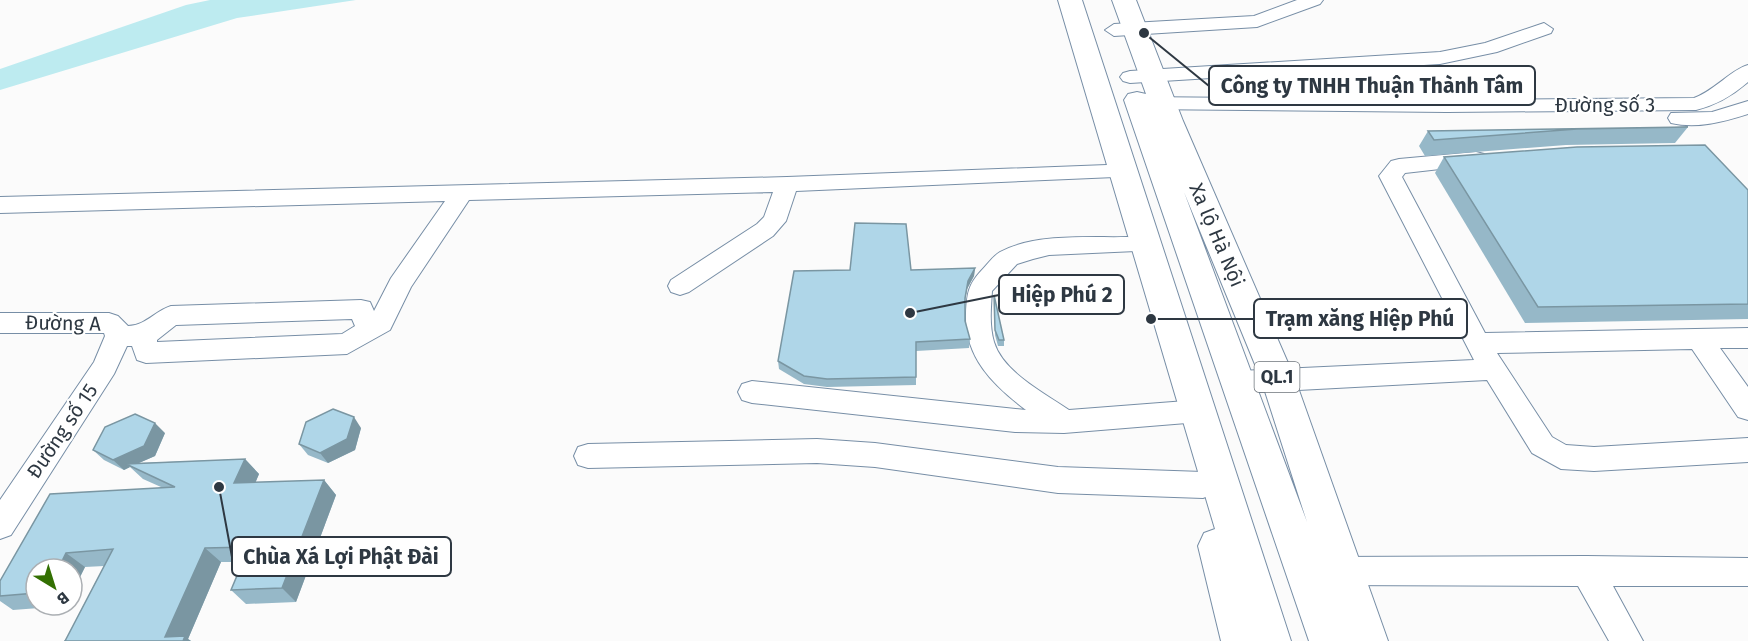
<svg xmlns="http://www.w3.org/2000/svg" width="1748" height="641" font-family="'Fira Sans',sans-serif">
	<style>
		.water { fill: #bdebf0 }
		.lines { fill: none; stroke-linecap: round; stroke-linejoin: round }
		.minor-casing { stroke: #778ea6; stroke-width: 2 }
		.highway-casing { stroke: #778ea6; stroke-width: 2 }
		.minor { fill: #fff; fill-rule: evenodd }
		.highway { fill: #fff; fill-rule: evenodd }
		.wall { fill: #96b8c8 }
		.shaded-wall { fill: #7a96a2 }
		.building { fill: #afd6e8; stroke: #7a96a2; stroke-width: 1.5 }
		.labels { text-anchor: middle; stroke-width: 4.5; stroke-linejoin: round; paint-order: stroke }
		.shield { fill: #fff; stroke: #6d747b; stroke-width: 1.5 }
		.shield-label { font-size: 18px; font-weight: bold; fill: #2e3842 }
		.street-label { font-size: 20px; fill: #2e3842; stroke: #fff }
		.leader { fill: none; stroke: #2e3842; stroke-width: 2 }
		.callout-dot { fill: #2e3842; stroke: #fff; stroke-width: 2 }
		.callout { fill: #fff; stroke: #2e3842; stroke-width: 2 }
		.callout-label { font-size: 21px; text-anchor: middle; font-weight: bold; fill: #2e3842 }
	</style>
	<rect width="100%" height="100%" fill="#fbfbfb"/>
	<path class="water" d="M210,0H356L237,18L0,90V69L186,5Z"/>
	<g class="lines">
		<g class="minor-casing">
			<g id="minor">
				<path d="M1297,0H1323L1320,4L1257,27L1114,36L1105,30L1114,24L1254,16Z"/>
				<path d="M1544,23L1553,29L1551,33L1497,52L1440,64L1130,83L1123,81L1120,77L1123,73L1130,71L1440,52L1485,43Z"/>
				<path d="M1748,65V82C1732,96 1716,105 1696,110L1447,112L1141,109L1134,107L1131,103L1134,99L1141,97L1447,100L1694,98C1714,91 1732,69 1748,65Z"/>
				<path d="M1748,101V114C1723,122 1697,129 1671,123L1668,118L1671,113L1712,112Z"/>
				<path d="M1476,152L1484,154L1487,159L1484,164L1405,173L1402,177L1485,333L1748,328V348H1720L1748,387V420L1738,417L1692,349L1497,353L1552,437L1566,445L1594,447L1748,438V462L1594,471L1561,469L1532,453L1487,380L1239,393L1229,390L1226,382L1229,374L1239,371L1474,360L1379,176L1391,161L1399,159Z"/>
				<path d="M1107,165L1115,167L1118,172L1115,177L796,191L786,221L773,236L689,292L680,295L671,292L668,286L671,280L757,224L764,217L773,192L469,200L411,287L390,330L347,354L146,363L137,360L132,346H127L114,374L11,535L0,539V500L94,362L105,336L104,333H0V313H109L118,316L128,326C145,326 155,311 171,306L361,300L370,302L374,311L391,278L445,201L0,213V197L787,177ZM352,319L355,326L342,334L157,342V340L176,325Z"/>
				<path d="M1128,237L1136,239L1140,245L1136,251L1049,255L1033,259L1017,264L992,291C991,307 989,325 994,342C1003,372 1044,393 1069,410L1199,400L1209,403L1213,411L1209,419L1199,422L1064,433L1015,432L752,403L742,400L738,392L742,384L752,381L1026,410C993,385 964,357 966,313C967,294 968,285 981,271C987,265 993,256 1000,252C1035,233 1090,238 1128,237Z"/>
				<path d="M817,439L875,443L1058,467L1203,472L1213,476L1218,485L1213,494L1203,498L1058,493L875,467L817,463L588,468L578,465L574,456L578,447L588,444Z"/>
				<path d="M1586,556L1748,558V586H1613L1643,641H1609L1578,586L1328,585L1317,581L1312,571L1317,561L1328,557Z"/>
			</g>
		</g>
		<g class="highway-casing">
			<g id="highway">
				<path d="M1058,0H1082L1291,641H1221L1198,546L1204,533L1215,529Z"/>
				<path d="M1112,0H1136L1183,121L1295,379L1388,641H1309L1124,100L1128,94L1137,92L1146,94ZM1184,192L1261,379L1307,522Z"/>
			</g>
		</g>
		<use href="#minor" class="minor"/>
		<use href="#highway" class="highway"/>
	</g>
	<g class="wall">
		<path d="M1688,127L1675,143L1566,145L1425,156L1419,146L1428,131Z"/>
		<path d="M1444,157L1748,190V319L1525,323L1435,173Z"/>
		<path d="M975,268L974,276L967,289L965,301V321L970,339L969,348L916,351V385L827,387L804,384L779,369L778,361Z"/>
		<path d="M994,295L1004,340V346H998L995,335L994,300Z"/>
		<path d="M361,428L355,450L328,463L308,455L299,444Z"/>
		<path d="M165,433L155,456L139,463L245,459L259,474L255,483L324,480L336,495L296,602L246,604L231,590L243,562H221L188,639L191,641H64H65L104,566L85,567L72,593V569H36V605H66L65,606L13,610L0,601V581L161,487L143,479L130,467L124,470L104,460L93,450Z"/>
	</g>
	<g class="shaded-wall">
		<path d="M975,268L974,276L967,289L964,306L968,281Z"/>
		<path d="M354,417L361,428L355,450L328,463L320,453Z"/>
		<path d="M155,423L165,433L155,456L132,466L126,464L130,467L124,470L113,460Z"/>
		<path d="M245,459L259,474L249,498L234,483Z"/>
		<path d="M324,480L336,495L296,602L282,588Z"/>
		<path d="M205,548L221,562L188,639L191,641H171L165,637Z"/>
		<path d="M66,553L85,567L72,593V569H58Z"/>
	</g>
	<g class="building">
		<path d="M1688,127L1577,129L1434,140L1428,131Z"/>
		<path d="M1705,145L1748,190V304L1538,307L1444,157L1577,147Z"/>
		<path d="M855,223L906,224L911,270L975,268L968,281L965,298V321L970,339L916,342V377L827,379L804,376L778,361L794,271L850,270Z"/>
		<path d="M994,295L1004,340H999L995,330Z"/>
		<path d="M333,409L354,417L347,439L320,453L299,444L306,422Z"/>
		<path d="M135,414L155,423L144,446L113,460L93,450L105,427Z"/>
		<path d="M245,459L234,483L324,480L282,588L231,590L249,547L205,548L165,637L185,636L183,641H64H65L113,549L66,553L58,569H36V593L0,596V581L50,494L175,487L126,464Z"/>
	</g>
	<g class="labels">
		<rect class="shield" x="1254.5" y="362" width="45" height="30" rx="4.5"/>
		<g class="shield-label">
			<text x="1277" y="383">QL.1</text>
		</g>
		<g class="street-label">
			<text x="1605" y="112">Đường số 3</text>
			<text transform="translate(1217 235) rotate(67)" y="7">Xa lộ Hà Nội</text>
			<text transform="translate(63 323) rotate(1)" y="7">Đường A</text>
			<text transform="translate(62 431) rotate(-56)" y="7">Đường số 15</text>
		</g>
	</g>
	<path class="leader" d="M1144 33L1209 86M910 313L999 295M1151 319L1254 319M219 487L232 557"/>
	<g class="callout-dot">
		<circle cx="1144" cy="33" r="6"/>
		<circle cx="910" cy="313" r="6"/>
		<circle cx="1151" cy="319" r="6"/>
		<circle cx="219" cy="487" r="6"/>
	</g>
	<g class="callout">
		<rect x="1209" y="66" width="326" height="39" rx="6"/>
		<rect x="999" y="275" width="125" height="39" rx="6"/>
		<rect x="1254" y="299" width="213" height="39" rx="6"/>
		<rect x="232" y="537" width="219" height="39" rx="6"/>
	</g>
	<g class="callout-label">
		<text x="1372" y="93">Công ty TNHH Thuận Thành Tâm</text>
		<text x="1062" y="302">Hiệp Phú 2</text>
		<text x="1360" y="326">Trạm xăng Hiệp Phú</text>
		<text x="341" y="564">Chùa Xá Lợi Phật Đài</text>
	</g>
	<g transform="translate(54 587) rotate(142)"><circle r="28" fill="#ffffff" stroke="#abafb3" stroke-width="1.5"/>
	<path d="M0-4.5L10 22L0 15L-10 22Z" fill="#337002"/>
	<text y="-9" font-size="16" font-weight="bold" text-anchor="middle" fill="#2e3842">B</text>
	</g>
</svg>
